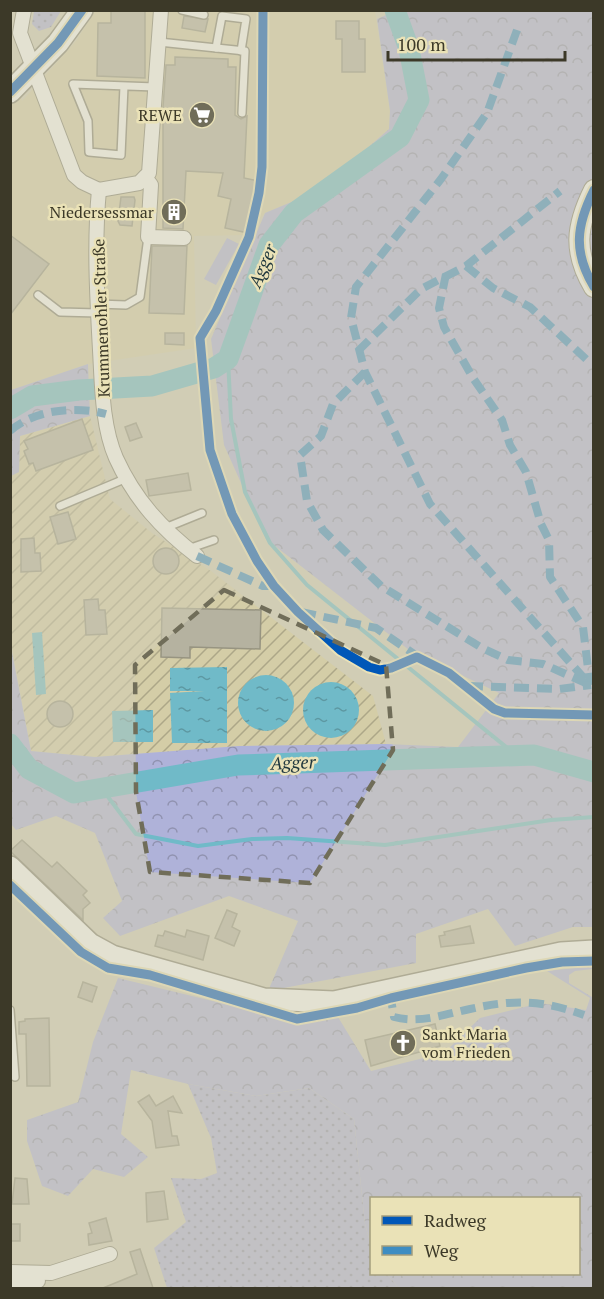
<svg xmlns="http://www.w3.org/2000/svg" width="604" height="1299" font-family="'PT Serif',serif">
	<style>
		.built { fill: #d4cda7 }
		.industrial { fill: url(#industrial-furrows) }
		.green { fill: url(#green-dots) }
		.forest { fill: url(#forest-crowns) }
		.pitch { fill: #b0b2d7 }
		.water { fill: url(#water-ripples) }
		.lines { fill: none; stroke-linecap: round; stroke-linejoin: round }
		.stream { stroke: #70bac8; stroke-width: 4 }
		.river { stroke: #70bac8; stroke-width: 21 }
		.building { fill: #b5b2a0; stroke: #979481; stroke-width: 1.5 }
		.lane-casing { stroke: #858270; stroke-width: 10 }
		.street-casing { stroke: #858270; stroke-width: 16 }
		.secondary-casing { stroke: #858270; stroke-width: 22 }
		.primary-casing { stroke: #858270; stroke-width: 24 }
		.lane { stroke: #f8f8f4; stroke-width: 7 }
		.street { stroke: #f8f8f4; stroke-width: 14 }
		.secondary { stroke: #f8f8f4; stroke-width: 20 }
		.primary { stroke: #f8f8f4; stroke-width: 21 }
		.quiet { stroke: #3e8dc2; stroke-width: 8; stroke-dasharray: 15 8; stroke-linecap: butt }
		.cycleway-casing { stroke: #eae2b7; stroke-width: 13 }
		.cycleway { stroke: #0057b8; stroke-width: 9 }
		.marked { fill: none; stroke: #706d59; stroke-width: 4.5; stroke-dasharray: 12 8; stroke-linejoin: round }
		.labels { text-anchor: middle; stroke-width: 5; stroke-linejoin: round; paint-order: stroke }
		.poi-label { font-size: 16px; fill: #3c3928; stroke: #eae2b7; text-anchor: end }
		.street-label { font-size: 16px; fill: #3c3928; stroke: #eae2b7 }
		.water-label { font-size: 18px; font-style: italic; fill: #1f373e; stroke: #eae2b7 }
	</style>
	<defs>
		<pattern id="industrial-furrows" width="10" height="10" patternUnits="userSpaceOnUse" patternTransform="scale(1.5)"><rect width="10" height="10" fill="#d4cda7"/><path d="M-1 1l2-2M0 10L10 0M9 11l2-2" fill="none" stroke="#ada788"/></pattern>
		<pattern id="green-dots" width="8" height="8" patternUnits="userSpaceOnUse" patternTransform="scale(1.5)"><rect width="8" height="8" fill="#b0b2d7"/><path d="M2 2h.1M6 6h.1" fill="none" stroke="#9092ae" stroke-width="1.8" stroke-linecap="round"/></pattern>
		<pattern id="forest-crowns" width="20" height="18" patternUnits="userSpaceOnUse" patternTransform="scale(1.5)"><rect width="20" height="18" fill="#afb2d9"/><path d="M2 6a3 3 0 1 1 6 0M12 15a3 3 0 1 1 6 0" fill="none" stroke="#9092b0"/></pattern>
		<pattern id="water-ripples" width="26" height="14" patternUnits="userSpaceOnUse" patternTransform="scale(1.5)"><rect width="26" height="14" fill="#70bac8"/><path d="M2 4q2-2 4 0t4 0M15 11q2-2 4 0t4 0" fill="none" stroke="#5d98a2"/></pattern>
	</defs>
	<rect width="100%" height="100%" fill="#d1cdb5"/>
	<path class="built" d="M95,11H375L390,111L389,129L330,181L301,198L265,213L245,235L194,236L196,348L88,364L11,390L10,58L22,101L76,41Z"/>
	<path class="industrial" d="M90,416L110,499L152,533L211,571L373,696L386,744L239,746L95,757L31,751L11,642L10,476L19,472L20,436Z"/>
	<g class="green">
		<path d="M34,11V10L61,11L51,27L39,31L32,24Z"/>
		<path d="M188,1084L256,1096L309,1088L354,1119L365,1224L371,1246L372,1274H387L399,1288H167L154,1248L186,1222L171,1178L201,1179L217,1173L211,1138Z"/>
	</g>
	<g class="forest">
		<path d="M397,10L593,11V927H573L515,946L488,909L416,934V963L268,991L298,921L229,896L120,936L103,918L122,901L95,833L56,816L16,830L11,824L10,642L31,751L95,757L239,746L386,744L458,747L499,693L409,650L266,539L224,445L211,339L265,213L301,198L330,181L389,129L390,111L377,19Z"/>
		<path d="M88,364L90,416L20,436L19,472L11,476V390Z"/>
		<path d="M593,966V969L575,971L569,975V983L592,997L593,1288H399L387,1274H578V1198H372L371,1246L365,1224L354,1119L309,1088L256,1096L188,1084L131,1070L121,1134L148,1157L124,1177L93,1169L68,1196L42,1186L27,1141V1120L78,1102L93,1042L118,978L229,1005L338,1017L371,1071L444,1053L480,1018L540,1003L586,1010L590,998L547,971Z"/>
	</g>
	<path class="pitch" d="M227,238L239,244L216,285L204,279Z"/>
	<g class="water">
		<path d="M42,632L46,694L36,695L32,633Z"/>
		<path d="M227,667V743H172L170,693L204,691H170V668Z"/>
		<circle cx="266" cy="703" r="28"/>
		<circle cx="331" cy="710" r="28"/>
		<path d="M153,710V742H113L112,711Z"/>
	</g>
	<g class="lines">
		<g class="stream">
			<path d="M228,359L231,419L245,492L270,543L307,585L516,755"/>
			<path d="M102,789L136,834L198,846L252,839L287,838L385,845L551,820L594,817"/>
		</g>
		<g class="river">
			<path d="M10,409L32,396L79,390L152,386L214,368L228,359L269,245L294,213L400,137L419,100L409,49L395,10"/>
			<path d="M10,744L29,769L74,793L238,765L534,755L594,772"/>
		</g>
	</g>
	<g class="building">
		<path d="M111,10H145V78L97,76L98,23H111Z"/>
		<path d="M184,16L208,19L205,32L182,28Z"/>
		<path d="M336,21H359V39H365V72H342V39H336Z"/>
		<path d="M175,57L228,59V67H236L235,115L241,119L247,116L244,178L259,181L248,233L225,228L231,199L218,196L223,173L186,171L183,229L163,228V107L166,65H175Z"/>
		<path d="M121,197H134L135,200L132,226L120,225L118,221Z"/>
		<path d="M10,235L49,264L10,315Z"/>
		<path d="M152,246H187L184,314L149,313Z"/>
		<path d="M165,333H184V345L165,344Z"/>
		<path d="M82,419L93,450L36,471L33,463L29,464L24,451L28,449L24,441Z"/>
		<path d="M136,423L142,437L130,441L125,427Z"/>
		<path d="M188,473L191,490L149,496L146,480Z"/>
		<path d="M68,512L76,539L58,544L50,517Z"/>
		<path d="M34,538L35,553H40L41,571L21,572V539Z"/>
		<circle cx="166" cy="561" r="13"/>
		<path d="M98,599L99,610H105L107,634L86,635L84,600Z"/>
		<path d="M162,608L261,610L260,649L190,647V658L161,657Z"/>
		<circle cx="60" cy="714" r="13"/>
		<path d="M22,840L52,867L57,862L87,891L83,895L90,903L83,909V920L10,851Z"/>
		<path d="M227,910L237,914L232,927L240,931L234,946L215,938Z"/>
		<path d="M470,926L474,943L441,947L439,936L445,935L444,932Z"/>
		<path d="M187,930L209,936L203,960L155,946L158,935L163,936L165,931L185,937Z"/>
		<path d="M83,982L97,987L92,1002L78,997Z"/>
		<path d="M49,1018L50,1086H27L26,1034H19V1022L25,1021V1019Z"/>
		<path d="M435,1024L440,1046L371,1066L365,1040Z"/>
		<path d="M149,1095L156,1106L173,1096L182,1113L168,1111L172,1136H177L179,1145L156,1148L152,1121L138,1102Z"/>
		<path d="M15,1178L27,1179L29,1204H12Z"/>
		<path d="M164,1191L168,1219L147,1222L146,1193Z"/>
		<path d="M106,1218L112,1241L89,1245L88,1234L92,1233L89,1223Z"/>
		<rect x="10" y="1224" width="10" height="17"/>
		<path d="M140,1249L153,1288H103L137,1274L130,1252Z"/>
	</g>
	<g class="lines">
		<g class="lane-casing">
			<g id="lane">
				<path d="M182,10L204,15"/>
				<path d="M263,10V54"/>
				<path d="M159,42L245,51L242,113"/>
				<path d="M216,48L222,16L246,19L241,51"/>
				<path d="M124,86L121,155L89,152L88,121L73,84L155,87"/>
				<path d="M38,295L60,312L98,313"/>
				<path d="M97,304L126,305L140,297L148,237"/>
				<path d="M60,506L127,478"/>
				<path d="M165,528L202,513"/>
				<path d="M188,549L214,540"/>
				<path d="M10,1010L15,1077"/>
			</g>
		</g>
		<g class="street-casing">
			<g id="street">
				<path d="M24,10L20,33L74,175L82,182L99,190"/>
				<path d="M145,177L151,185L148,237L184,238"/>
				<path d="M99,190C94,242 97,297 100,350C102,385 102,426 116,458C135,500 162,529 197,556"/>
				<path d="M99,190L139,183L149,173L161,10"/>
				<path d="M10,1272L51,1273L110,1254"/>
				<path d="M10,1282L38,1281"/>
			</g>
		</g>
		<g class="secondary-casing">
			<path id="secondary" d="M594,190C576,226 573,252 594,287"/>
		</g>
		<g class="primary-casing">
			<g id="primary">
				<path d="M10,92L58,43L82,10"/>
				<path d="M10,867L90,944L112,956L264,999L334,1002L561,953L594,951"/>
			</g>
		</g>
		<use href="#lane" class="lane"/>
		<use href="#street" class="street"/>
		<use href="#secondary" class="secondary"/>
		<use href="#primary" class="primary"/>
		<g class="quiet">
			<path d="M517,30L487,113L441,179L356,287L351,318L365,372L430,504L590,685"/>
			<path d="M466,266L493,288L530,307L587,360L594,362"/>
			<path d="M446,274L439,308L444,327L473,378L502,420L510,445L526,472L541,524L549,540L550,577L583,627L590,685"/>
			<path d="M358,351L421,289L466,266L560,191"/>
			<path d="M365,372L333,404L321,436L300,455L307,501L323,530L381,586L482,648L508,660L543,664L588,684"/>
			<path d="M10,431C35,409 76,406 106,414"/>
			<path d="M197,556L263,586H274"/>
			<path d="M301,612L376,628L420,658"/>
			<path d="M468,686L559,689L591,685"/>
			<path d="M390,993L394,1017C420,1024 445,1014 470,1009C514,999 542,1000 584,1015"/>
		</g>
		<g class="cycleway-casing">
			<g id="cycleway">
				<path d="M263,10L262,167L259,193L249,237L216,311L200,338L210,450L232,514L257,561L274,586L298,612L340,650L369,667L380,670L391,668L417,657L449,673L494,709L505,713L594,715"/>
				<path d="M10,92L58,43L82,10"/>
				<path d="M594,190C576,226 573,252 594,287"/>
				<path d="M10,885L81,952L108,968L150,975L297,1019L357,1008L391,998L526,968L562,962L594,961"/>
			</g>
		</g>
		<use href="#cycleway" class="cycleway"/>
	</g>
	<path d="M0 0H604V1299H0ZM224,590L386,665L393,750L310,883L150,872L136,792L135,665Z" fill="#d1cdb5" fill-opacity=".55" fill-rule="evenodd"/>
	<path class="marked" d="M224,590L386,665L393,750L310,883L150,872L136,792L135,665Z"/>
	<defs>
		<g id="supermarket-disc" transform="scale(1.35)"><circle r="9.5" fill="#706d59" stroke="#eae2b7"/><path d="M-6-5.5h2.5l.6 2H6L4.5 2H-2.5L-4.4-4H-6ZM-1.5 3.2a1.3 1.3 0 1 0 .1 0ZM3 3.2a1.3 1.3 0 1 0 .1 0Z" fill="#fff"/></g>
		<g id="building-disc" transform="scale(1.35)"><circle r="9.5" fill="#706d59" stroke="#eae2b7"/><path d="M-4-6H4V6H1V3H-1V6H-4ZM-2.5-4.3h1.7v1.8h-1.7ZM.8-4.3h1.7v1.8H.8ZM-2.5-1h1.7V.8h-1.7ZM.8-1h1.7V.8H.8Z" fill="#fff"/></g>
		<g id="church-disc" transform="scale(1.35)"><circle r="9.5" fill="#706d59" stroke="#eae2b7"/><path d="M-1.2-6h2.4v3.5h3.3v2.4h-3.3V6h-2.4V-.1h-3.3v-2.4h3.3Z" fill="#fff"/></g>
	</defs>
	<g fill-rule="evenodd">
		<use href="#supermarket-disc" x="202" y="115"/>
		<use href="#building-disc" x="174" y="212"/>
		<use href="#church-disc" x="403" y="1043"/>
	</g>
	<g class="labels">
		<g class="poi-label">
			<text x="182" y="121">REWE</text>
			<text x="154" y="218">Niedersessmar</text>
			<text x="422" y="1040" text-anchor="start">Sankt Maria<tspan x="422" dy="18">vom Frieden</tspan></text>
		</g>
		<g class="street-label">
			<text transform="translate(101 318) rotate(-92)" y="6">Krummenohler Straße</text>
		</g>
		<g class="water-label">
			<text transform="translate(263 266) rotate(-67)" y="6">Agger</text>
			<text transform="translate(293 763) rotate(-2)" y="6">Agger</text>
		</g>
	</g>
	<rect width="604" height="1299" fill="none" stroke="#3c3928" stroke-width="24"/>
	<rect x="370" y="1197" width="210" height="78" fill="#eae2b7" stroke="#a49e7e" stroke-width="1.5"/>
	<rect x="382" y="1216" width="30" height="9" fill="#0057b8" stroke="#a49e7e" stroke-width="1.5"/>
	<text x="424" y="1227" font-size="18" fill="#3c3928">Radweg</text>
	<rect x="382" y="1246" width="30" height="9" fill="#3e8dc2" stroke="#a49e7e" stroke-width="1.5"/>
	<text x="424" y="1257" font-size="18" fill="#3c3928">Weg</text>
	<path d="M388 51v9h177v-9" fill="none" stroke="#3c3928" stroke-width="3"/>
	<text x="397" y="51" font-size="18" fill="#3c3928" stroke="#eae2b7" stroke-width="4.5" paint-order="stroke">100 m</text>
</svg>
